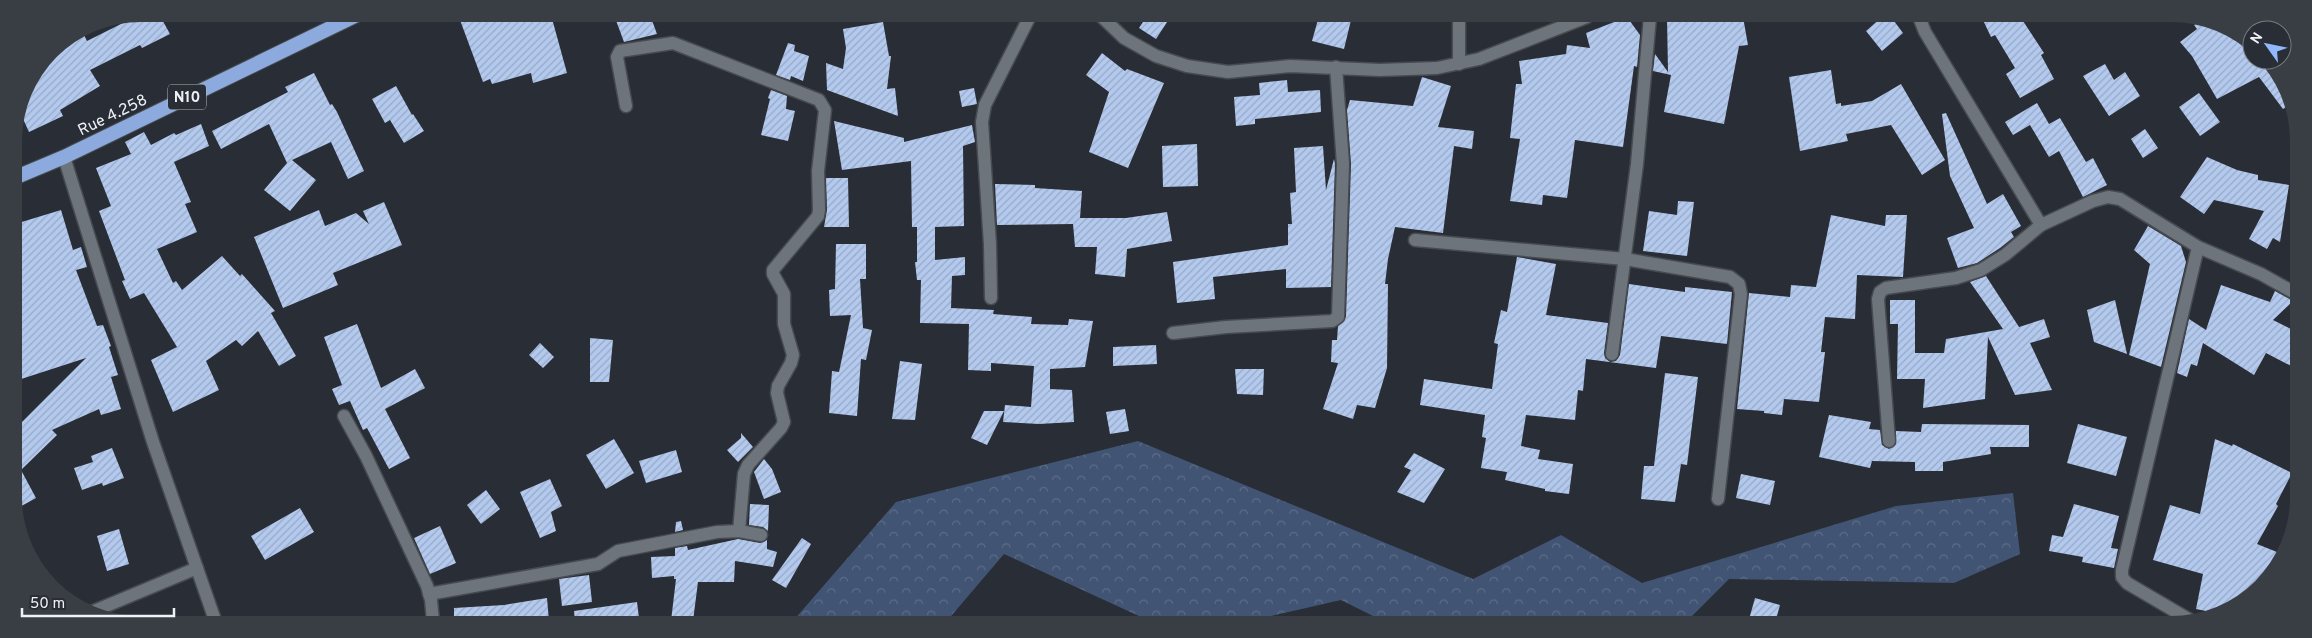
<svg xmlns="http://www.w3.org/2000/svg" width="2312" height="638" font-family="Overpass,sans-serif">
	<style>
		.forest { fill: url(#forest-crowns) }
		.building { fill: url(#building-hatch) }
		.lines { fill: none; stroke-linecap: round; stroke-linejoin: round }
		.minor-casing { stroke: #474b50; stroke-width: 15 }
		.tertiary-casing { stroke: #474b50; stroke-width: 15 }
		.trunk-casing { stroke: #474b50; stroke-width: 16 }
		.minor { stroke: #6e747c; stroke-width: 12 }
		.tertiary { stroke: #6e747c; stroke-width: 12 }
		.trunk { stroke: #8caadd; stroke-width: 14 }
		.labels { text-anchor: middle; stroke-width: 5; stroke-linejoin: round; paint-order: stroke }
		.shield { fill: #292d35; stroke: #b3b6bc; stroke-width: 1 }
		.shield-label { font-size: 15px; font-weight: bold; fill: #eef1f6 }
		.street-label { font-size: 16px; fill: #eef1f6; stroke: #292d35 }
	</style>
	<defs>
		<pattern id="forest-crowns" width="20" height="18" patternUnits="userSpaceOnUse" patternTransform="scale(1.25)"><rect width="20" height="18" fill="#415473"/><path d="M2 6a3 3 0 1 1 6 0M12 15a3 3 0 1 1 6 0" fill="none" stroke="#5d6d88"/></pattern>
		<pattern id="building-hatch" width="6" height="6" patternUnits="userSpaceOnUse" patternTransform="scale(1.25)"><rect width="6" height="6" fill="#b3c9ee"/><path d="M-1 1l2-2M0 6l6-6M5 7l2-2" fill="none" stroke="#98a9c5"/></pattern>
	</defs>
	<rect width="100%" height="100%" fill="#292d35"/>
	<path class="forest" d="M1138,441L1473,579L1561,535L1642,583L1896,506L2013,493L2020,554L1954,583L1729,579L1685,623L1385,622L1341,600L1245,622H1152L1004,554L946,622L793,621L896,502Z"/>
	<g class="building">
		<path d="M141,14H159L170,34L142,48L140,45L90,70L100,86L60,110L63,116L29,132L19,110L24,92L51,51L82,31L87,41Z"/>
		<path d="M475,14L551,15L567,73L533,83L531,73L492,84L490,79L483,82L460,20Z"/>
		<path d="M614,15H650L657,34L624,42Z"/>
		<path d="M1147,16H1171L1156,39L1139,28Z"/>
		<path d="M1319,16H1352L1344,49L1312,41Z"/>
		<path d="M1627,17L1640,35L1637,67L1634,66L1623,147L1575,140L1567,198L1543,195L1542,205L1510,201L1520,139L1510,138L1516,84H1522L1519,61L1566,54L1567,45L1590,48L1586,33Z"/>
		<path d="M1667,17H1743L1748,45L1739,46L1724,124L1664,112L1671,75L1653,71L1655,54L1668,72Z"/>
		<path d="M1882,17H1891L1903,33L1882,51L1866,31Z"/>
		<path d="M1982,18H2030L2023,21L2044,53L2041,55L2054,79L2020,98L2006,74L2015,68L1995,35L1991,37Z"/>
		<path d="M2204,19L2252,48V60H2268L2290,105L2283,109L2259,77L2217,99L2192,56L2180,42L2197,29L2194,25Z"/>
		<path d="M883,22L889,56H891L887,89L895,88L898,116L827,90L826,63L843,69L846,48L843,29Z"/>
		<path d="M788,43L795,45L794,51L809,56L803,81L791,76L790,80L776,75Z"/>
		<path d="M1102,53L1125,71L1127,69L1164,83L1128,168L1089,152L1109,92L1086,75Z"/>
		<path d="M2105,64L2114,80L2125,72L2140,96L2109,116L2083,76Z"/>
		<path d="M1831,70L1836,104L1841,103V106L1872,101L1901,84L1945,160L1922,175L1891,125L1846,134L1848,141L1800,151L1789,77Z"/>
		<path d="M314,73L330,105L332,104L337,112L364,171L348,179L331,142L292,160L316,180L290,211L264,190L287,163L269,124L221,149L212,131L288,92L285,87Z"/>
		<path d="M1422,77L1451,86L1438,127L1474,131L1472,149L1454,146L1443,233L1395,227L1388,259L1385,284H1388L1387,368L1375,408L1357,405L1353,419L1323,409L1338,363L1331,362L1332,340H1337L1338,326L1346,317L1351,164L1347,110L1350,100L1413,106Z"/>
		<path d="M1287,80L1288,92L1320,90L1321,112L1255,119V124L1236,126L1234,97L1260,95L1259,83Z"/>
		<path d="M396,86L412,115L413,114L424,131L404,143L390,120L385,123L372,99Z"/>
		<path d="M974,88L977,104L962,107L959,91Z"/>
		<path d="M771,90L787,96L786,109L795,111L788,141L761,135L770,99L768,98Z"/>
		<path d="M2199,93L2220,122L2200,136L2179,107Z"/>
		<path d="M2037,103L2049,124L2060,118L2086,162L2093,158L2107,185L2083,197L2059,151L2049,157L2030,125L2013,135L2005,122Z"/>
		<path d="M1946,113L1987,204L2003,194L2021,226L2011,232L2014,237L2000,248L1977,263L1958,268L1947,238L1974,228L1950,176L1942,114Z"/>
		<path d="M834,121L904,138V142L972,125L975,142L963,146L964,226L935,227V260L965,257V275L952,276L951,308L994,310L993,314L1032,317L1031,324L1068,325L1069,319L1093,321L1085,367L1050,369V389L1072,390L1074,422L1039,424L1003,422L1005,405L1031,407L1034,366L991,363V371L968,370L969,324L920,323L921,280H917L915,262H917V227H912L911,161L842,170Z"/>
		<path d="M201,124L209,146L174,162L191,202L185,204L197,232L157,249L173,283L176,281L182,290L222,256L240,276L242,274L275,311L271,313L296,356L279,366L258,331L242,346L236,340L206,361L219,390L173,412L151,360L177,347L144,293L130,299L122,281L125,280L99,211L111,206L96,168L131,154L125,142L144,132L151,145L174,133L176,135Z"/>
		<path d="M2145,129L2158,148L2143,158L2131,139Z"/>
		<path d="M1197,144L1198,186L1163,187L1162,146Z"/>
		<path d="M1323,146L1326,190L1334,159L1335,164L1331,287L1286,288V269L1257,272L1213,277L1215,299L1177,303L1173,262L1288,245V224H1292L1290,193L1296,192L1294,148Z"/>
		<path d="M2207,157L2237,170L2258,175V180L2289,185L2280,242L2273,238L2267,249L2249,239L2264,211L2214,200L2204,214L2180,197Z"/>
		<path d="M826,178H848L849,227H824L827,210Z"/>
		<path d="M995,184L1035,185V188L1082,191L1080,218H1126L1167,212L1172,241L1127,249L1125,277L1095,274L1097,247H1075L1073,224L997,225Z"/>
		<path d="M1678,201L1694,202L1687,256L1643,251L1649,211L1677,215Z"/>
		<path d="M384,202L402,245L333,273L338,285L283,308L254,237L319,210L325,226L356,213L369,224L363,211Z"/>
		<path d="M61,210L73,250L81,247L87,267L76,270L97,326L103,325L111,346L109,347L118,375L111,377L121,409L101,415L99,409L52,430L57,435L21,470L36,498L16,509V428L86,358L15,381V224Z"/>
		<path d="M1831,215L1885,226L1886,215H1907L1903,277L1857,275L1855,319L1825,317L1821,352H1825L1819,402L1784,399L1782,415L1764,413V411L1737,409L1749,293L1790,297L1791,285L1816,287Z"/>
		<path d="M2148,226L2181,246L2186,262L2161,367L2129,355L2150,264L2134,250Z"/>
		<path d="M836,244H866V279H860L863,328L872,330L866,360L861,359L857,416L829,413L832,371L839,372L851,315L830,316L829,290L835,289Z"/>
		<path d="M1517,257L1556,264L1546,315L1608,323L1604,353L1605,358L1610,362L1616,361L1620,355L1629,284L1685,292V287L1732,292L1727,344L1661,336L1656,368L1586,359L1583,391L1578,390L1575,420L1526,415L1521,446L1540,450L1538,459L1573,464L1569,494L1545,491V489L1505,480L1507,472L1481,468L1486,438L1482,437L1485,415L1420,405L1424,379L1492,389L1498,344L1494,343L1501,310L1507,312Z"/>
		<path d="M1986,276L2019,327L2044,319L2050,337L2030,343L2052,390L2015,395L1988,337L1985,399L1923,408L1925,379H1897L1898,324H1890V300H1915V353H1944L1946,339L2003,329L1970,282Z"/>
		<path d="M2221,285L2270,302L2275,291L2293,301L2273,320L2295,331V368L2266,353L2254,375L2203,343L2197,366L2191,364L2187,377L2177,373L2189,319L2206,330Z"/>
		<path d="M2115,300L2127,354L2094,342L2087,310Z"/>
		<path d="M357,324L381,388L415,369L425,388L385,409L410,458L389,469L367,428L363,430L350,401L339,405L332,389L342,385L324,337Z"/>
		<path d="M590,338L613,340L609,382H590Z"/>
		<path d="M540,343L554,357L543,368L529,355Z"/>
		<path d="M1156,345L1157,364L1113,366V347Z"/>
		<path d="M900,361L922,364L915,420L892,419Z"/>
		<path d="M1235,369H1264L1263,395L1237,394Z"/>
		<path d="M1665,373L1698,377L1687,465L1681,464L1675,502L1641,499L1644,466H1654Z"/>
		<path d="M1125,409L1129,431L1110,434L1106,412Z"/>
		<path d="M984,411H1004L987,445L971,438Z"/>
		<path d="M1829,415L1871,422L1869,429L1880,430L1882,445L1889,449L1896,444V431L1921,432L1922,424L2029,425V447H1990L1991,454L1943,462V471H1915V462L1872,461L1870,468L1819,457Z"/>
		<path d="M2078,424L2127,437L2116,476L2067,463Z"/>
		<path d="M741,433L753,447L738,462L727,450L741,438Z"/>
		<path d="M614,439L634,473L606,489L586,455Z"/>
		<path d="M2215,439L2232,446L2233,444L2292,473L2276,504L2278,506L2257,544L2277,552L2263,582L2249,598L2211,612L2196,609L2203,574L2153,560L2170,505L2200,514Z"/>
		<path d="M112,448L124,478L103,486L102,483L82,490L74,468L93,462L91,456Z"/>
		<path d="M676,450L682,472L646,483L639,461Z"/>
		<path d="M1414,453L1445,469L1424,503L1397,492L1411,470L1404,467Z"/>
		<path d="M764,459L772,469L781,492L764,499L754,472Z"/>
		<path d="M1741,474L1775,481L1770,505L1736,498Z"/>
		<path d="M550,479L562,506L551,512L556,531L540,538L520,492Z"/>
		<path d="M486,490L500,509L481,524L467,505Z"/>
		<path d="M750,504L769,505L768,531L763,527L749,525Z"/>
		<path d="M2074,504L2119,516L2111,548L2118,549L2114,568L2082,562L2083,557L2049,551L2052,535L2063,537Z"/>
		<path d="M300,508L314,532L265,560L251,536Z"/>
		<path d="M681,521L683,530L675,532L676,522Z"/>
		<path d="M440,526L456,563L430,574L414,538Z"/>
		<path d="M119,529L129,564L107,571L97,536Z"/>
		<path d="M802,538L811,544L786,588L772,580Z"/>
		<path d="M738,539L760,543L767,540V549L777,552L773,567L735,561L734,582H698L693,621H671L676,579H674V576L652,578L651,557L675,556V548L687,546L688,550Z"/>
		<path d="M589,575L592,602L562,606L559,579Z"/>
		<path d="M547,598L549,621H454V608L504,605Z"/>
		<path d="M1755,598L1780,605L1775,623H1748Z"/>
		<path d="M637,602L639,618L622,621H575L574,611Z"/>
	</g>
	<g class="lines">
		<g class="minor-casing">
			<g id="minor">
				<path d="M1101,16L1124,38L1156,56L1187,66L1228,72L1290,66L1380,70L1437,68L1479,59L1587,17"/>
				<path d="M1919,17L1925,32L2041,225"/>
				<path d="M1459,64V16"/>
				<path d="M626,106L617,57L620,51L673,43L819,100L825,110L818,171L819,210L818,216L773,270V274L784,294V324L793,355L791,363L778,386L777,393L784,422L781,428L748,465L744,474L739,531"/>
				<path d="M1415,240L1625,259L1730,277L1739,284L1741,294L1718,499"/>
				<path d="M991,298L990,244L982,122L985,105L1030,16"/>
				<path d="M1173,333L1226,327L1332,321L1338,317L1343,164L1336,67"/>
				<path d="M1612,354L1637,164L1650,17"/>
				<path d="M344,416L366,456L427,586L431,600L433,621"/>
				<path d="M1889,441L1878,299L1880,292L1886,288L1956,278L1981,270L2005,255L2041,225L2093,201L2108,197L2120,199L2198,247L2261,274L2295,293"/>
				<path d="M429,594L598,564L618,551L717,532L739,531L761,535"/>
				<path d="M94,611L197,568"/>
				<path d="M2190,620L2127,583L2122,577V570L2198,247"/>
			</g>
		</g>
		<g class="tertiary-casing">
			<path id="tertiary" d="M64,157L153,442L215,620"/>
		</g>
		<g class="trunk-casing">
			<path id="trunk" d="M14,178L64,157L359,14"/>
		</g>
		<use href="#minor" class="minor"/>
		<use href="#tertiary" class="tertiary"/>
		<use href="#trunk" class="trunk"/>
	</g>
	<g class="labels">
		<rect class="shield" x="168" y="84.5" width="38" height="25" rx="4"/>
		<g class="shield-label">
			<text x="187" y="102">N10</text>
		</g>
		<g class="street-label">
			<text transform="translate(112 114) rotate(-26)" y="6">Rue 4.258</text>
		</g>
	</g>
	<path d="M0 0H2312V638H0ZM141 22H2171A119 119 0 0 1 2290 141V497A119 119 0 0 1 2171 616H141A119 119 0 0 1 22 497V141A119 119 0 0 1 141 22Z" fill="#393d44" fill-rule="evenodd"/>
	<g transform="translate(2267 45) rotate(303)"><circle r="24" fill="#292d35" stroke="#787b82"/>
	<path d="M0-4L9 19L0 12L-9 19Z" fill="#8fb8fd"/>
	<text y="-8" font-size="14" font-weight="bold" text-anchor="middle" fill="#eef1f6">N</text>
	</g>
	<path d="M22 608v8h152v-8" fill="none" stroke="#eef1f6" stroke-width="2.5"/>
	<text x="30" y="608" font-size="15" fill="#eef1f6" stroke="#292d35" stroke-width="4" paint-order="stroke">50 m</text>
</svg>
